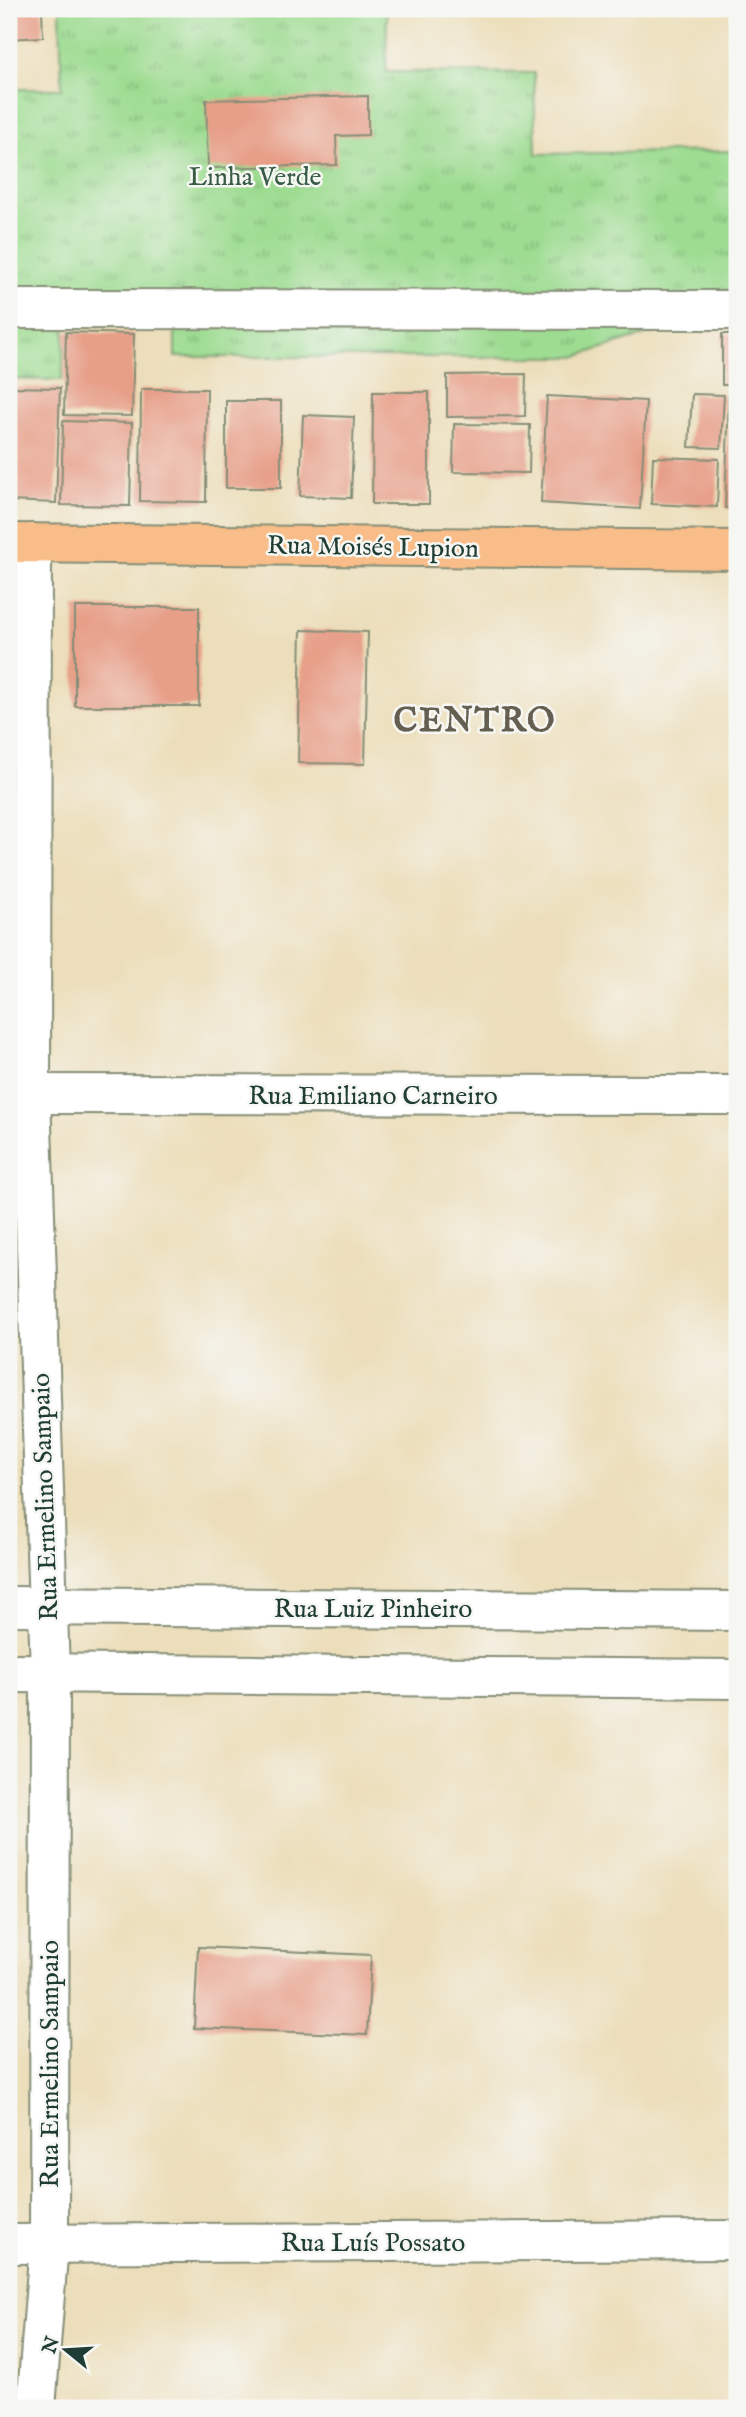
<svg xmlns="http://www.w3.org/2000/svg" width="746" height="2417" font-family="'IM FELL English',serif">
	<style>
		.park { fill: url(#park-tufts); stroke: #5e8c62; stroke-width: 2 }
		.building { fill: #e79f88 }
		.lines { fill: none; stroke-linecap: round; stroke-linejoin: round }
		.minor-casing { stroke: #868e77; stroke-width: 42 }
		.major-casing { stroke: #868e77; stroke-width: 42 }
		.minor { stroke: #fff; stroke-width: 38 }
		.major { stroke: #f8bd88; stroke-width: 38 }
		.labels { text-anchor: middle; stroke-width: 5; stroke-linejoin: round; paint-order: stroke }
		.park-label { font-size: 26px; fill: #385d47; stroke: #f6f6f2 }
		.street-label { font-size: 26px; fill: #1f3d34; stroke: #f6f6f2 }
		.district-label { font-size: 33px; font-weight: bold; letter-spacing: 2px; fill: #655f51; stroke: #f6f6f2 }
	</style>
	<defs>
		<pattern id="park-tufts" width="24" height="20" patternUnits="userSpaceOnUse" patternTransform="scale(1.75)"><rect width="24" height="20" fill="#9ddc91"/><path d="M3 7l-1-3M5 7V3M7 7l1-3M15 17l-1-3M17 17v-4M19 17l1-3" fill="none" stroke="#7fb477"/></pattern>
	</defs>
	<rect width="100%" height="100%" fill="#f6f6f2"/>
	<filter id="ink" filterUnits="userSpaceOnUse"><feTurbulence type="fractalNoise" baseFrequency=".0143" numOctaves="2"/><feDisplacementMap in="SourceGraphic" scale="14" xChannelSelector="R" yChannelSelector="G"/><feConvolveMatrix kernelMatrix="1 2 1 2 8 2 1 2 1" color-interpolation-filters="sRGB"/></filter>
	<filter id="wash" filterUnits="userSpaceOnUse"><feTurbulence type="fractalNoise" baseFrequency=".00686" numOctaves="4" result="noise"/><feDisplacementMap in="SourceGraphic" scale="28" xChannelSelector="R" yChannelSelector="G"/><feGaussianBlur stdDeviation="1.57" result="paint"/><feColorMatrix in="noise" values="0 0 0 0 0 0 0 0 0 0 0 0 0 0 0 0 0 1.4 0 .05"/><feComposite in="paint" operator="in"/></filter>
	<g filter="url(#wash)">
		<rect width="100%" height="100%" fill="#ecdeba"/>
		<path class="park" d="M60,9H387L386,72L534,73L536,154L737,151V323L686,322L574,357H175V323L65,325L62,380L9,379V89H62Z"/>
		<g id="blocks">
			<g class="building">
				<path d="M9,9H42L43,37L9,39Z"/>
				<path d="M368,96V135L336,136L337,165L208,168L206,100Z"/>
				<path d="M66,332L134,334L132,416L64,415Z"/>
				<rect x="722" y="334" width="15" height="51"/>
				<path d="M526,374L525,416L447,417V375Z"/>
				<path d="M9,387L60,388L56,503L9,501Z"/>
				<path d="M141,389H207L206,502L140,501Z"/>
				<path d="M373,392H429V504H372Z"/>
				<path d="M692,394L724,395L721,448L689,447Z"/>
				<path d="M729,395H737V509L725,508Z"/>
				<path d="M547,396L646,401L640,509L541,503Z"/>
				<rect x="226" y="401" width="55" height="87"/>
				<path d="M303,415L354,417L351,498L300,496Z"/>
				<path d="M63,421L132,423L130,506L61,505Z"/>
				<path d="M454,424L530,425L529,473L453,472Z"/>
				<path d="M653,457L719,459L717,507L651,504Z"/>
				<rect x="75" y="607" width="124" height="99"/>
				<path d="M301,630L368,632L365,764L298,763Z"/>
				<path d="M198,1947L371,1955L367,2035L194,2028Z"/>
			</g>
		</g>
	</g>
	<g filter="url(#ink)">
		<use href="#blocks" fill-opacity="0" stroke="#868e77" stroke-width="2"/>
		<g class="lines">
			<g class="minor-casing">
				<g id="minor">
					<path d="M9,309L737,310"/>
					<path d="M32,543L31,1094L50,1672L49,2244L36,2408"/>
					<path d="M9,1094L737,1095"/>
					<path d="M9,1606L737,1611"/>
					<path d="M9,1673L737,1679"/>
					<path d="M9,2244L737,2240"/>
				</g>
			</g>
			<g class="major-casing">
				<path id="major" d="M9,543L737,550"/>
			</g>
			<use href="#minor" class="minor"/>
			<use href="#major" class="major"/>
		</g>
	</g>
	<g class="labels">
		<g class="park-label">
			<text x="255" y="185">Linha Verde</text>
		</g>
		<g class="street-label">
			<text transform="translate(373 546) rotate(1)" y="9">Rua Moisés Lupion</text>
			<text x="373" y="1104">Rua Emiliano Carneiro</text>
			<text transform="translate(44 1497) rotate(-92)" y="9">Rua Ermelino Sampaio</text>
			<text x="373" y="1617">Rua Luiz Pinheiro</text>
			<text transform="translate(49 2064) rotate(-90)" y="9">Rua Ermelino Sampaio</text>
			<text x="373" y="2251">Rua Luís Possato</text>
		</g>
		<g class="district-label">
			<text x="475" y="731">CENTRO</text>
		</g>
	</g>
	<rect width="746" height="2417" fill="none" stroke="#f6f6f2" stroke-width="35"/>
	<g transform="translate(66 2350) rotate(288)" stroke="#f6f6f2" stroke-width="5" paint-order="stroke">
	<path d="M0-5L12 26L0 18L-12 26Z" fill="#1f3d34"/>
	<text y="-10" font-size="19" font-weight="bold" text-anchor="middle" fill="#1f3d34">N</text>
	</g>
</svg>
